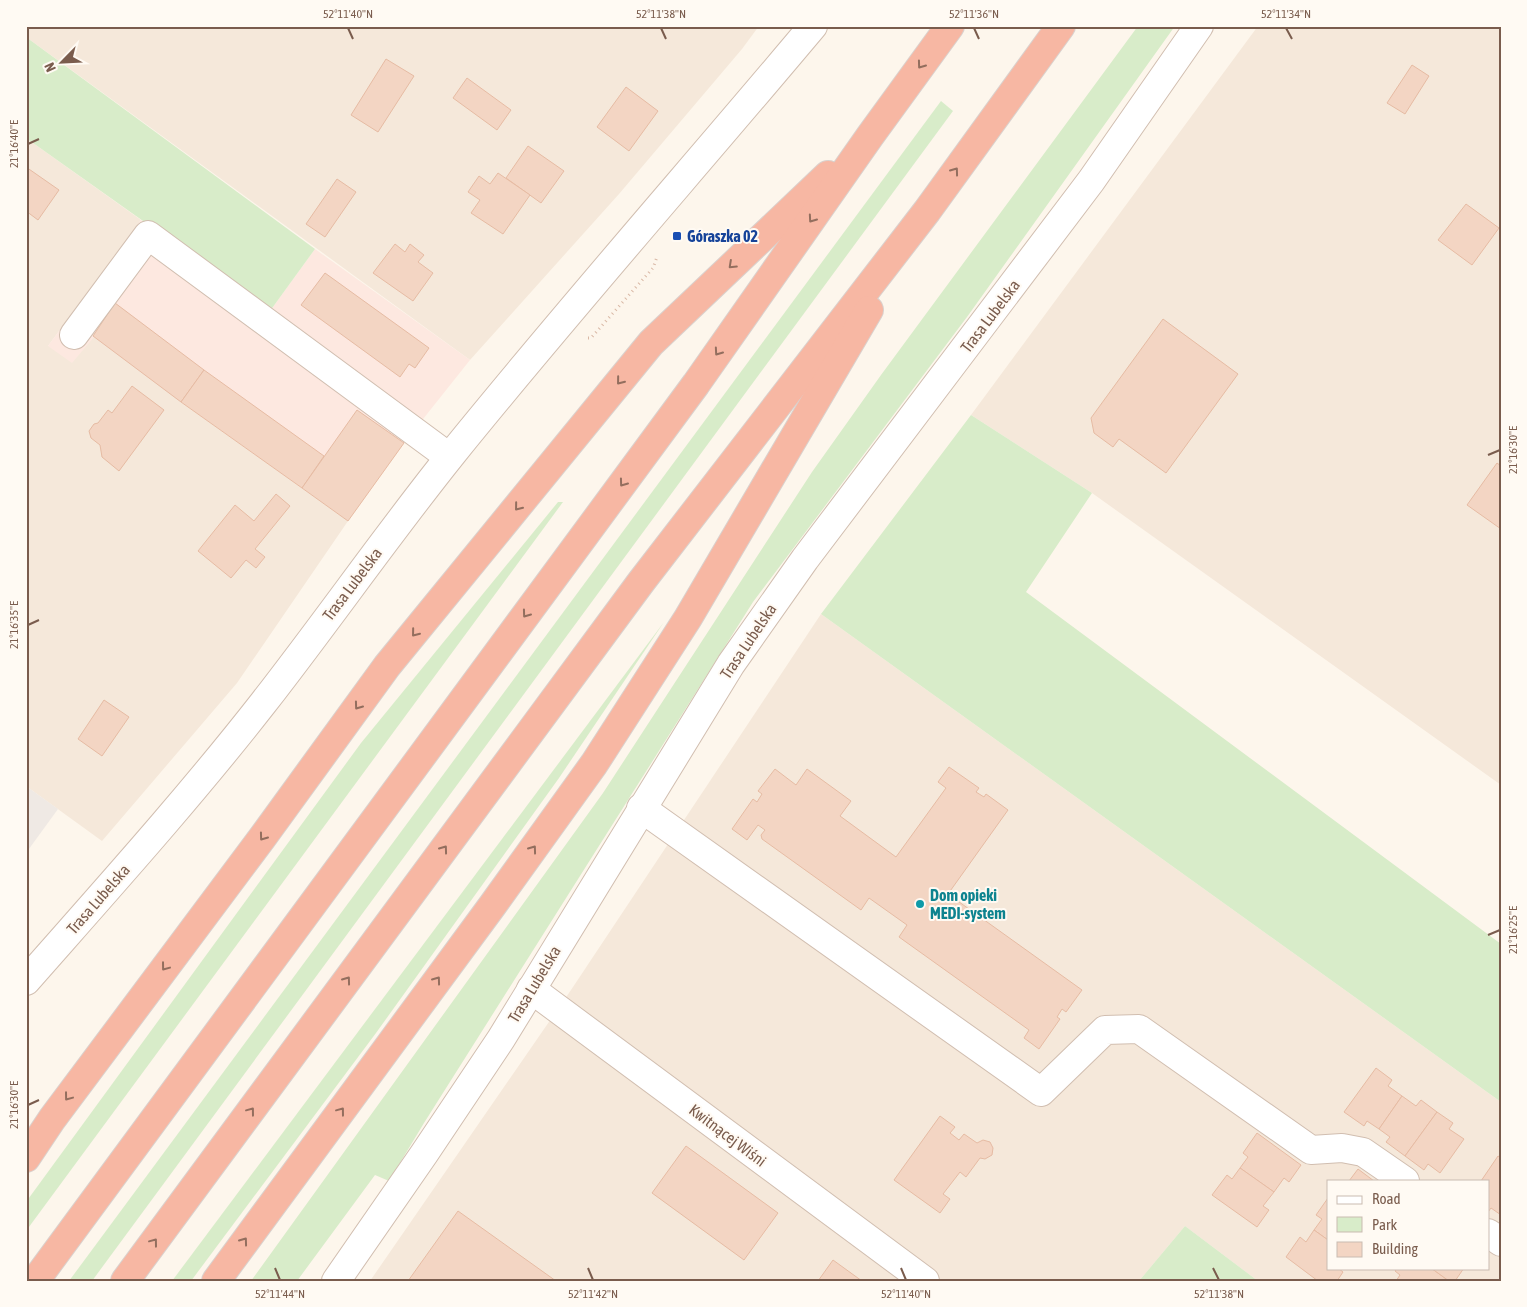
<svg xmlns="http://www.w3.org/2000/svg" width="1527" height="1307" font-family="'Asap Condensed',sans-serif">
	<style>
		.residential { fill: #f5e8da; fill-rule: evenodd }
		.commercial { fill: #fde8e0 }
		.industrial { fill: #efe9e4 }
		.green { fill: #d8ecc9 }
		.building { fill: #f3d5c3; stroke: #e6bba3 }
		.lines { fill: none; stroke-linecap: round; stroke-linejoin: round }
		.minor-casing { stroke: #d1beb0; stroke-width: 30 }
		.highway-casing { stroke: #dad1cd; stroke-width: 30 }
		.path { stroke: #d9b8a5; stroke-width: 3; stroke-dasharray: 1 4; stroke-linecap: butt }
		.minor { stroke: #fff; stroke-width: 28 }
		.highway { stroke: #f7b7a3; stroke-width: 28 }
		.oneway { stroke: #936e5e }
		.ticks { fill: none; stroke: #7a5c4d; stroke-width: 2 }
		.transit-dot { fill: #1a4fb4; stroke: #fffaf3; stroke-width: 2 }
		.culture-dot { fill: #0f9aa8; stroke: #fffaf3; stroke-width: 2 }
		.labels { text-anchor: middle; stroke-width: 4; stroke-linejoin: round; paint-order: stroke }
		.transit-label { font-size: 16px; font-weight: bold; fill: #164399; stroke: #fffaf3; text-anchor: start }
		.street-label { font-size: 16px; fill: #7a5c4d; stroke: #fffaf3 }
		.culture-label { font-size: 16px; font-weight: bold; fill: #0d838f; stroke: #fffaf3; text-anchor: start }
		.neatline { fill: none; stroke: #7a5c4d; stroke-width: 2 }
		.ticks-label { font-size: 12px; text-anchor: middle; fill: #7a5c4d }
	</style>
	<rect width="100%" height="100%" fill="#fdf6ec"/>
	<g class="residential">
		<path d="M26,26H759L742,49L619,194L470,360L26,37Z"/>
		<path d="M1258,26H1501V785L1092,493L971,415Z"/>
		<path d="M26,138L141,220L48,346L93,336L181,402L348,521L237,683L102,841L26,786Z"/>
		<path d="M821,614L1501,1102V1281H1258L1185,1226L1139,1281H370L571,990ZM1328,1181H1488V1268H1328Z"/>
	</g>
	<path class="commercial" d="M141,220L270,311L315,249L470,360L404,443L348,521L181,402L94,337L72,363L48,346Z"/>
	<path class="industrial" d="M26,786L58,809L26,853Z"/>
	<g class="green">
		<path d="M1138,26H1175L967,317L753,602L424,1123L389,1181L375,1175L297,1281H251L603,793L812,472L881,375Z"/>
		<path d="M26,37L315,249L270,311L26,138Z"/>
		<path d="M941,101L953,111L92,1281H69Z"/>
		<path d="M971,415L1092,493L1026,592L1501,944V1102L821,614Z"/>
		<path d="M558,502H563L26,1231V1202L361,743Z"/>
		<path d="M664,622L559,778L376,1033L191,1281H172Z"/>
		<path d="M1185,1226L1258,1281H1139Z"/>
	</g>
	<g class="building">
		<path d="M386,59L414,76L378,132L351,115Z"/>
		<path d="M1412,65L1429,76L1405,114L1387,103Z"/>
		<path d="M467,78L511,110L497,130L453,98Z"/>
		<path d="M626,87L658,111L629,151L597,127Z"/>
		<path d="M528,146L564,171L541,203L506,178Z"/>
		<path d="M26,167L59,190L38,220L26,211Z"/>
		<path d="M498,173L530,195L503,234L471,213L480,200L468,192L479,176L490,184Z"/>
		<path d="M337,179L356,192L325,237L306,224Z"/>
		<path d="M1466,204L1499,228L1472,265L1438,240Z"/>
		<path d="M395,244L405,252L410,244L424,255L418,262L433,273L413,301L373,273Z"/>
		<path d="M325,273L429,348L415,368L409,364L400,377L301,305Z"/>
		<path d="M115,303L204,370L181,402L93,336Z"/>
		<path d="M1163,319L1238,374L1166,473L1119,439L1113,447L1094,433L1091,418Z"/>
		<path d="M204,370L324,456L302,488L181,402Z"/>
		<path d="M132,386L164,410L119,471L102,457L100,445L91,438L89,431L94,424L98,423L108,410L112,413Z"/>
		<path d="M357,410L404,443L348,521L302,488Z"/>
		<path d="M1497,463L1501,466V529L1467,505Z"/>
		<path d="M276,494L290,506L255,549L265,557L256,568L246,560L231,578L198,551L235,505L254,521Z"/>
		<path d="M104,700L129,717L102,756L78,739Z"/>
		<path d="M949,767L979,788L976,792L984,797L986,794L1008,810L948,894L1082,990L1066,1012L1062,1009L1057,1017L1060,1019L1039,1049L1024,1038L1029,1030L899,937L907,925L869,898L861,910L762,839L761,835L765,830L758,825L747,840L732,829L753,799L757,802L762,794L758,791L775,769L796,785L807,769L851,801L840,816L896,857L946,788L938,782Z"/>
		<path d="M1376,1068L1392,1080L1388,1086L1402,1096L1379,1129L1367,1121L1364,1126L1344,1112Z"/>
		<path d="M1402,1096L1416,1106L1421,1100L1437,1112L1405,1156L1386,1142L1390,1137L1379,1129Z"/>
		<path d="M1437,1112L1453,1123L1449,1129L1464,1139L1440,1173L1428,1164L1424,1170L1405,1156Z"/>
		<path d="M940,1116L955,1127L950,1133L959,1140L964,1134L977,1143L983,1140L990,1142L993,1148L992,1155L985,1159L980,1158L966,1177L960,1172L943,1194L950,1199L940,1213L894,1180Z"/>
		<path d="M1257,1133L1301,1165L1289,1182L1284,1178L1274,1192L1240,1168L1248,1157L1243,1153Z"/>
		<path d="M686,1146L778,1213L744,1260L652,1193Z"/>
		<path d="M1498,1156L1501,1158V1215L1491,1208L1488,1212V1181H1481Z"/>
		<path d="M1240,1168L1274,1192L1263,1206L1269,1210L1257,1227L1212,1195L1227,1175L1232,1179Z"/>
		<path d="M1358,1169L1374,1181H1349Z"/>
		<path d="M1328,1198V1240L1314,1230L1322,1219L1316,1215Z"/>
		<path d="M458,1211L556,1281H408Z"/>
		<path d="M1314,1230L1328,1240V1268H1338L1343,1272L1337,1281H1318L1286,1257L1300,1237L1306,1242Z"/>
		<path d="M833,1260L862,1281H818Z"/>
		<path d="M1397,1268H1431L1449,1281H1396L1400,1275L1395,1271Z"/>
		<path d="M1431,1268H1464L1455,1281H1449Z"/>
	</g>
	<g class="lines">
		<g class="minor-casing">
			<g id="minor">
				<path d="M74,335L148,235L449,457"/>
				<path d="M641,808L1041,1092L1105,1030L1139,1029L1311,1150L1342,1148L1363,1152L1405,1181"/>
				<path d="M26,981C107,889 189,798 264,702C328,620 387,535 452,454C569,309 693,169 813,26"/>
				<path d="M531,989L925,1281"/>
				<path d="M1488,1233L1501,1242"/>
				<path d="M336,1281L424,1154L501,1039L731,664L805,559L1091,181L1199,26"/>
			</g>
		</g>
		<g class="highway-casing">
			<g id="highway">
				<path d="M26,1158L52,1119L262,838L387,666L651,343L828,175"/>
				<path d="M35,1281L696,384L870,136L950,26"/>
				<path d="M125,1281L641,582L927,211L1061,26"/>
				<path d="M216,1281L492,906L594,764L688,618L869,310"/>
			</g>
		</g>
		<path class="path" d="M588,338H591L653,268L657,257"/>
		<use href="#minor" class="minor"/>
		<use href="#highway" class="highway"/>
	</g>
	<defs><path id="oneway-chevron" d="M-2-3.5L2.5 0L-2 3.5" fill="none" stroke-width="1.6" stroke-linecap="round" stroke-linejoin="round" transform="scale(1.25)"/></defs>
	<g class="oneway">
		<use href="#oneway-chevron" transform="translate(921 65) rotate(126)"/>
		<use href="#oneway-chevron" transform="translate(955 171) rotate(-54)"/>
		<use href="#oneway-chevron" transform="translate(812 219) rotate(125)"/>
		<use href="#oneway-chevron" transform="translate(732 265) rotate(137)"/>
		<use href="#oneway-chevron" transform="translate(718 352) rotate(125)"/>
		<use href="#oneway-chevron" transform="translate(620 381) rotate(129)"/>
		<use href="#oneway-chevron" transform="translate(623 483) rotate(126)"/>
		<use href="#oneway-chevron" transform="translate(518 507) rotate(129)"/>
		<use href="#oneway-chevron" transform="translate(526 614) rotate(126)"/>
		<use href="#oneway-chevron" transform="translate(415 633) rotate(129)"/>
		<use href="#oneway-chevron" transform="translate(358 706) rotate(126)"/>
		<use href="#oneway-chevron" transform="translate(263 837) rotate(126)"/>
		<use href="#oneway-chevron" transform="translate(444 849) rotate(-54)"/>
		<use href="#oneway-chevron" transform="translate(533 849) rotate(-54)"/>
		<use href="#oneway-chevron" transform="translate(165 967) rotate(127)"/>
		<use href="#oneway-chevron" transform="translate(347 980) rotate(-54)"/>
		<use href="#oneway-chevron" transform="translate(437 980) rotate(-54)"/>
		<use href="#oneway-chevron" transform="translate(68 1097) rotate(127)"/>
		<use href="#oneway-chevron" transform="translate(251 1111) rotate(-53)"/>
		<use href="#oneway-chevron" transform="translate(341 1111) rotate(-53)"/>
		<use href="#oneway-chevron" transform="translate(244 1241) rotate(-54)"/>
		<use href="#oneway-chevron" transform="translate(154 1242) rotate(-53)"/>
	</g>
	<path class="ticks" d="M348,28L353,39M661,28L666,39M974,28L979,39M1286,28L1292,39M28,144L39,139M1488,455L1500,450M28,625L39,620M1488,935L1500,930M28,1105L39,1100M275,1268L280,1280M588,1268L593,1280M901,1268L906,1280M1213,1268L1219,1280"/>
	<rect class="transit-dot" x="672" y="231" width="10" height="10" rx="2.5"/>
	<circle class="culture-dot" cx="920" cy="904" r="5"/>
	<g class="labels">
		<g class="transit-label">
			<text x="687" y="242">Góraszka 02</text>
		</g>
		<g class="street-label">
			<text transform="translate(990 316) rotate(-53)" y="6">Trasa Lubelska</text>
			<text transform="translate(352 584) rotate(-53)" y="6">Trasa Lubelska</text>
			<text transform="translate(748 641) rotate(-56)" y="6">Trasa Lubelska</text>
			<text transform="translate(98 899) rotate(-49)" y="6">Trasa Lubelska</text>
			<text transform="translate(534 984) rotate(-59)" y="6">Trasa Lubelska</text>
			<text transform="translate(728 1135) rotate(37)" y="6">Kwitnącej Wiśni</text>
		</g>
		<g class="culture-label">
			<text x="930" y="901">Dom opieki<tspan x="930" dy="18">MEDI-system</tspan></text>
		</g>
	</g>
	<rect width="1527" height="1307" fill="none" stroke="#fffaf3" stroke-width="55"/>
	<rect x="1327" y="1180" width="162" height="90" fill="#fffaf3" stroke="#cabbb1"/>
	<rect x="1337" y="1196" width="25" height="8" fill="#ffffff" stroke="#cabbb1"/>
	<text x="1372" y="1204" font-size="15" fill="#7a5c4d">Road</text>
	<rect x="1337" y="1217" width="25" height="15" fill="#d8ecc9" stroke="#cabbb1"/>
	<text x="1372" y="1230" font-size="15" fill="#7a5c4d">Park</text>
	<rect x="1337" y="1242" width="25" height="15" fill="#f3d5c3" stroke="#cabbb1"/>
	<text x="1372" y="1254" font-size="15" fill="#7a5c4d">Building</text>
	<g transform="translate(62 62) rotate(246)" stroke="#fffaf3" stroke-width="4" paint-order="stroke">
	<path d="M0-4L9 19L0 12L-9 19Z" fill="#7a5c4d"/>
	<text y="-8" font-size="14" font-weight="bold" text-anchor="middle" fill="#7a5c4d">N</text>
	</g>
	<rect x="28" y="28" width="1472" height="1252" class="neatline"/>
	<g class="ticks-label">
		<text x="348" y="18">52°11'40"N</text>
		<text x="661" y="18">52°11'38"N</text>
		<text x="974" y="18">52°11'36"N</text>
		<text x="1286" y="18">52°11'34"N</text>
		<text transform="translate(14 144) rotate(-90)" y="4">21°16'40"E</text>
		<text transform="translate(1513 450) rotate(-90)" y="4">21°16'30"E</text>
		<text transform="translate(14 625) rotate(-90)" y="4">21°16'35"E</text>
		<text transform="translate(1513 930) rotate(-90)" y="4">21°16'25"E</text>
		<text transform="translate(14 1105) rotate(-90)" y="4">21°16'30"E</text>
		<text x="280" y="1298">52°11'44"N</text>
		<text x="593" y="1298">52°11'42"N</text>
		<text x="906" y="1298">52°11'40"N</text>
		<text x="1219" y="1298">52°11'38"N</text>
	</g>
</svg>
